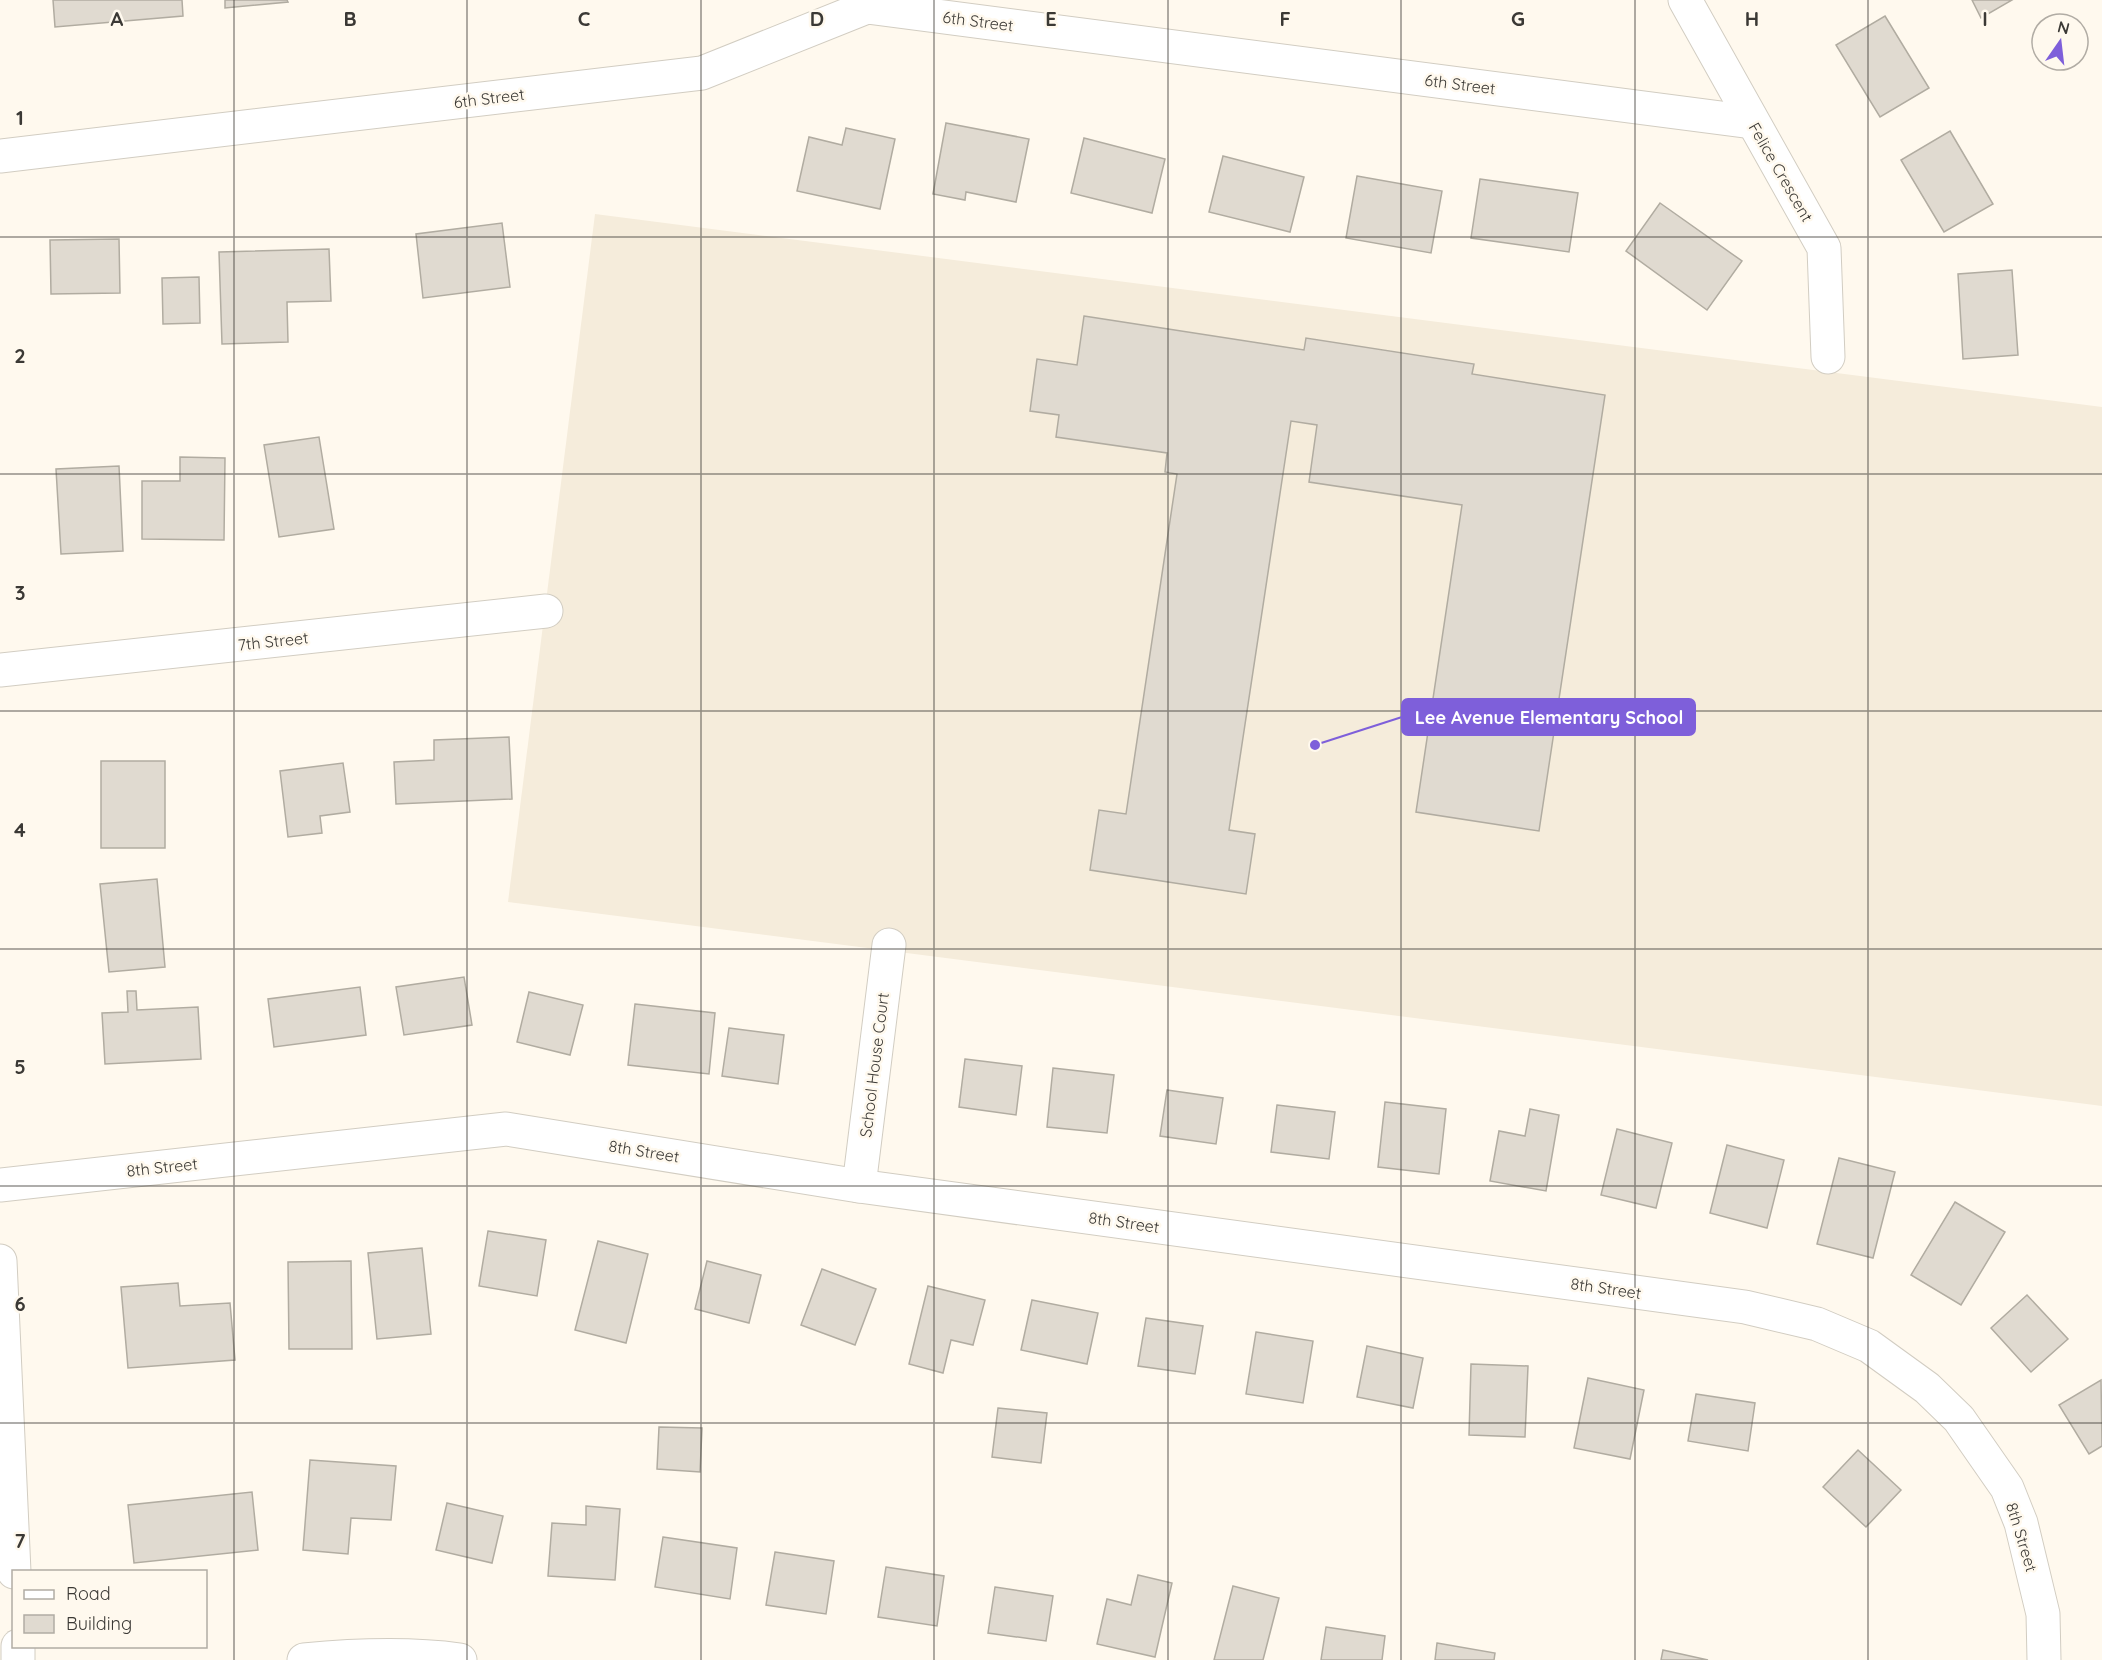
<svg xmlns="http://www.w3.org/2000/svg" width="2102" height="1660" font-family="Quicksand,sans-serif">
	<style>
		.built { fill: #f5ecdb }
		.building { fill: #e0dad0; stroke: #b1aca1; stroke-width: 1.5 }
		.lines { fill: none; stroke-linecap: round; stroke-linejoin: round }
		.minor-casing { stroke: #d2cdc2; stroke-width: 35 }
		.minor { stroke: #fff; stroke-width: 33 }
		.grid { fill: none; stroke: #3b3935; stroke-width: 1.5; stroke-opacity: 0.55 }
		.labels { text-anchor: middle; stroke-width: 5; stroke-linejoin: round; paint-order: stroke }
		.street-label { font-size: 16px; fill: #3b3935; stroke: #fff9ee }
		.grid-label { font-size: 20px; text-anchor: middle; font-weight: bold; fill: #3b3935; stroke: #fff9ee; stroke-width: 5; stroke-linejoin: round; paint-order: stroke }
		.leader { fill: none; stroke: #7e5fda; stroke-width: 2 }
		.callout-dot { fill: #7e5fda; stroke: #fff9ee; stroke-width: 2 }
		.callout { fill: #7e5fda; stroke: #7e5fda; stroke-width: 2 }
		.callout-label { font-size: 18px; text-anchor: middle; font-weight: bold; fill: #fff }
	</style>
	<rect width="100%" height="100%" fill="#fff9ee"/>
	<path class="built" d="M595,214L2102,407V1106L508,902Z"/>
	<g class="building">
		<path d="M53,0H182L183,16L55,27Z"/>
		<path d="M225,0H287L288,2L225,8Z"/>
		<path d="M1972,0H2012L1981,18Z"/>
		<path d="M1885,16L1929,88L1880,117L1836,45Z"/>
		<path d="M946,123L1029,139L1016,202L966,192L965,200L933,194Z"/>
		<path d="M846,128L895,139L880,209L797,191L809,137L842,145Z"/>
		<path d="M1950,131L1993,204L1944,232L1901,160Z"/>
		<path d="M1084,138L1165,159L1152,213L1071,193Z"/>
		<path d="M1223,156L1304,177L1290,232L1209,212Z"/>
		<path d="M1357,176L1442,191L1431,253L1346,238Z"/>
		<path d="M1480,179L1578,193L1569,252L1471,238Z"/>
		<path d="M1660,203L1742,261L1707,310L1626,251Z"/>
		<path d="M502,223L510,287L423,298L416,234Z"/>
		<path d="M119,239L120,293L51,294L50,240Z"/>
		<path d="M329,249L331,301L287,302L288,342L222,344L219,252Z"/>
		<path d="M2012,270L2018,355L1963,359L1958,274Z"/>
		<path d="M199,277L200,323L163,324L162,278Z"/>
		<path d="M1084,316L1304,350L1306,338L1474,364L1472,374L1605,395L1539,831L1416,812L1462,505L1309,482L1317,425L1291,421L1229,830L1255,834L1246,894L1090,870L1099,810L1126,814L1177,474L1165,472L1167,453L1056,437L1059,415L1030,411L1037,359L1077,365Z"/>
		<path d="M319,437L334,529L279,537L264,445Z"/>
		<path d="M180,457L225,458L224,540L142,539V481H180Z"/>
		<path d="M119,466L123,551L61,554L56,469Z"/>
		<path d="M509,737L512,799L396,804L394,762L434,760V740Z"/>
		<rect x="101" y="761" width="64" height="87"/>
		<path d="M343,763L350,812L320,816L322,833L288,837L280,771Z"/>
		<path d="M157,879L165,967L109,972L100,884Z"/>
		<path d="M464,977L472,1025L404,1035L396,987Z"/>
		<path d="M360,987L366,1035L274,1047L268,999Z"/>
		<path d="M127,991H136L137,1010L198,1007L201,1059L105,1064L102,1013L128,1012Z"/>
		<path d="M529,992L583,1005L570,1055L517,1042Z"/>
		<path d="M635,1004L715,1013L709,1074L628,1065Z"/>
		<path d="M729,1028L784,1035L778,1084L722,1076Z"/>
		<path d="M965,1059L1022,1066L1016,1115L959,1107Z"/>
		<path d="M1053,1068L1114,1075L1107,1133L1047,1127Z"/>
		<path d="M1167,1090L1223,1098L1216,1144L1160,1136Z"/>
		<path d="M1385,1102L1446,1109L1439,1174L1378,1167Z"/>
		<path d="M1277,1105L1335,1112L1329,1159L1271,1152Z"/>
		<path d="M1530,1109L1559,1115L1546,1191L1490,1181L1499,1131L1525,1136Z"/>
		<path d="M1617,1129L1672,1143L1656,1208L1601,1195Z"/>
		<path d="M1727,1145L1784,1160L1767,1228L1710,1213Z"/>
		<path d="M1839,1158L1895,1172L1873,1258L1817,1244Z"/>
		<path d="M1955,1202L2005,1232L1961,1305L1911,1275Z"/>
		<path d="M488,1231L546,1240L537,1296L479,1286Z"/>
		<path d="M598,1241L648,1254L626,1343L575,1330Z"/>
		<path d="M422,1248L431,1334L377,1339L368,1253Z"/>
		<path d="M351,1261L352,1349H289L288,1262Z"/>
		<path d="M707,1261L761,1275L749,1323L695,1309Z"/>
		<path d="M822,1269L876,1289L855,1345L801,1325Z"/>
		<path d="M178,1283L180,1306L230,1303L235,1360L128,1368L121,1287Z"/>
		<path d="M928,1286L985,1300L973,1345L951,1340L943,1373L909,1364Z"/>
		<path d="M2027,1295L2068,1339L2031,1372L1991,1328Z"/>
		<path d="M1032,1300L1098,1313L1087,1364L1021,1350Z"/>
		<path d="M1146,1318L1203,1326L1195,1374L1138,1366Z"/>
		<path d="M1256,1332L1313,1341L1303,1403L1246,1394Z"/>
		<path d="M1367,1346L1423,1358L1413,1408L1357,1397Z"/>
		<path d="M1471,1364L1528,1366L1525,1437L1469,1435Z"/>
		<path d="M1588,1378L1644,1390L1630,1459L1574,1448Z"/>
		<path d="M2101,1380L2102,1446L2089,1454L2059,1405Z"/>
		<path d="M1696,1394L1755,1403L1748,1451L1688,1441Z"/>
		<path d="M998,1408L1047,1413L1041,1463L992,1457Z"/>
		<path d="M659,1427L702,1428L700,1472L657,1469Z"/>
		<path d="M1858,1450L1901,1490L1866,1527L1823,1487Z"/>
		<path d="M310,1460L396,1466L391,1520L351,1518L348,1554L303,1550Z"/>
		<path d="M252,1492L258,1550L134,1563L128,1505Z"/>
		<path d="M447,1503L503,1516L492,1563L436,1550Z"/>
		<path d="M586,1506L620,1509L615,1580L548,1576L552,1523L586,1525Z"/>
		<path d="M663,1537L737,1548L730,1599L655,1587Z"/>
		<path d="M775,1552L834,1561L826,1614L766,1605Z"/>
		<path d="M886,1567L944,1576L937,1626L878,1617Z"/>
		<path d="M1138,1575L1172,1583L1155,1657L1097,1644L1107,1599L1131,1605Z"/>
		<path d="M1233,1586L1279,1598L1263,1660H1214Z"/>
		<path d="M995,1587L1053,1596L1046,1641L988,1633Z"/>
		<path d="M1326,1627L1385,1636L1382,1660H1321Z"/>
		<path d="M1437,1643L1495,1653L1494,1660H1435Z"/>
		<path d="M1663,1650L1708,1660H1661Z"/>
	</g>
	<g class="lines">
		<g class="minor-casing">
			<g id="minor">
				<path d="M1685,0L1824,248L1828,357"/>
				<path d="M0,156L702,73L867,7L1752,122"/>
				<path d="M0,670L546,611"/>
				<path d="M0,1185L506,1129L859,1186L1745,1307L1817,1324L1869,1346L1927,1388L1959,1419L2007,1488L2021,1523L2043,1614L2044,1660"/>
				<path d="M859,1186L889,945"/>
				<path d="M0,1261L14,1572"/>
				<path d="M18,1646V1660"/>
				<path d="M304,1660C356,1655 409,1653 460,1660"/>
			</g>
		</g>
		<use href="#minor" class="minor"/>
	</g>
	<path class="grid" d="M234,0V1660M467,0V1660M701,0V1660M934,0V1660M1168,0V1660M1401,0V1660M1635,0V1660M1868,0V1660M0,237H2102M0,474H2102M0,711H2102M0,949H2102M0,1186H2102M0,1423H2102"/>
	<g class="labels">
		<g class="street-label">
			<text transform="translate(978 21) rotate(7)" y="6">6th Street</text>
			<text transform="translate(1460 84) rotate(7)" y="6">6th Street</text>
			<text transform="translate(489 98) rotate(-7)" y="6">6th Street</text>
			<text transform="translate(1781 172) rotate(60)" y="6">Felice Crescent</text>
			<text transform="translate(273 641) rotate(-6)" y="6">7th Street</text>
			<text transform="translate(874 1065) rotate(-83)" y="6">School House Court</text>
			<text transform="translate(644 1151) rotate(9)" y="6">8th Street</text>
			<text transform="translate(162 1167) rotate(-6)" y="6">8th Street</text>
			<text transform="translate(1124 1222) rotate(8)" y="6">8th Street</text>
			<text transform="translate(1606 1288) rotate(8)" y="6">8th Street</text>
			<text transform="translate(2022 1537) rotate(73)" y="6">8th Street</text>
		</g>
	</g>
	<g class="grid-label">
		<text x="117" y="26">A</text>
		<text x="350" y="26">B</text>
		<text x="584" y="26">C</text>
		<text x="817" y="26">D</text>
		<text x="1051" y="26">E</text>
		<text x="1285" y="26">F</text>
		<text x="1518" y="26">G</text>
		<text x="1752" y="26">H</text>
		<text x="1985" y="26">I</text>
		<text x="20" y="125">1</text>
		<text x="20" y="363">2</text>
		<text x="20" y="600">3</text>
		<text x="20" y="837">4</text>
		<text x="20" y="1074">5</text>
		<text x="20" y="1311">6</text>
		<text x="20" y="1548">7</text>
	</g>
	<path class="leader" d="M1315 745L1402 717"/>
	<circle class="callout-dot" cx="1315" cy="745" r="6"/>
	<rect class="callout" x="1402" y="699" width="293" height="36" rx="6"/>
	<g class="callout-label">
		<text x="1549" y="724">Lee Avenue Elementary School</text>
	</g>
	<rect x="12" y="1570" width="195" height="78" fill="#fff9ee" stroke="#b1aca4" stroke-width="1.5"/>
	<rect x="24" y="1590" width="30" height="9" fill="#ffffff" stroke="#b1aca4" stroke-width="1.5"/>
	<text x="66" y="1600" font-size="18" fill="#3b3935">Road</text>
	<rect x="24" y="1615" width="30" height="18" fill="#e0dad0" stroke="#b1aca4" stroke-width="1.5"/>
	<text x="66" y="1630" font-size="18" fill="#3b3935">Building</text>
	<g transform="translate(2060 42) rotate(14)"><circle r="28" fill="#fff9ee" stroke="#b1aca4" stroke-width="1.5"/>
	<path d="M0-4.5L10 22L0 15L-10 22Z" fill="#7e5fda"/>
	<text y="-9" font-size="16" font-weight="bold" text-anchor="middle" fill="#3b3935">N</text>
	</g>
</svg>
